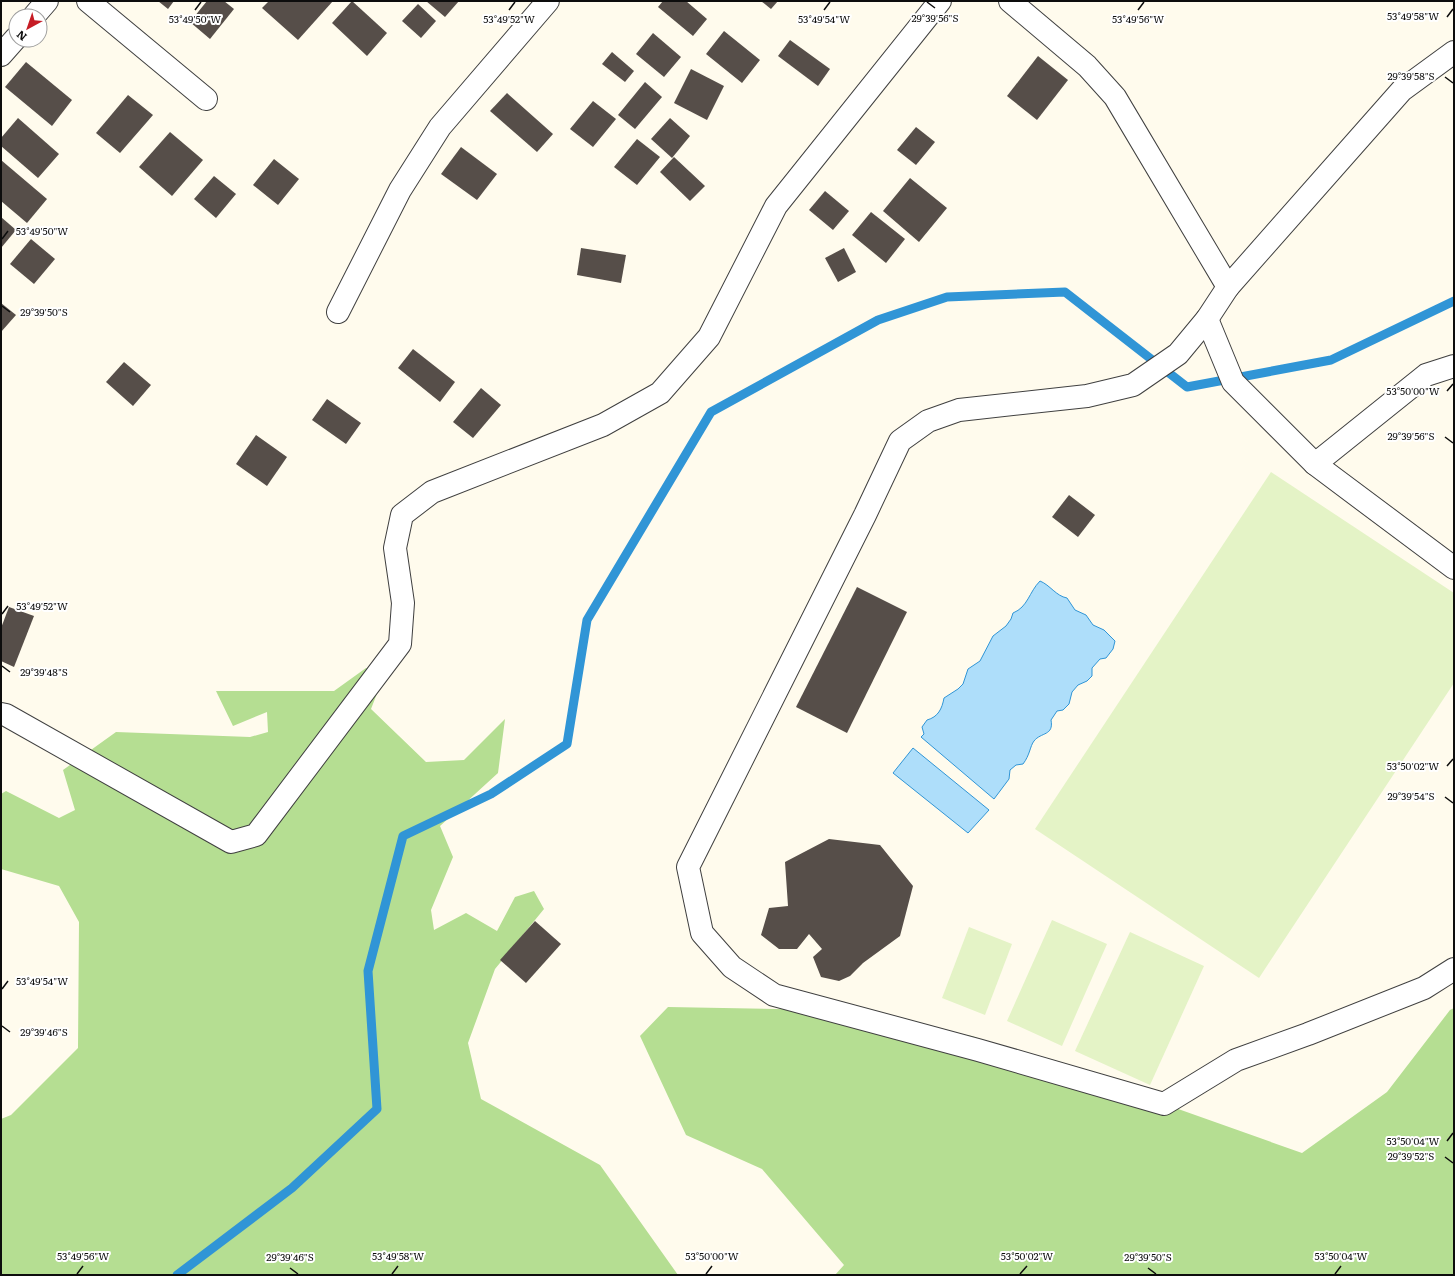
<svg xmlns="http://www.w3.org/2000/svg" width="1455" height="1276" font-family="Literata,serif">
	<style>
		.forest { fill: #b5de92 }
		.pitch { fill: #e4f3c6 }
		.water { fill: #aedefa; stroke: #3095d6 }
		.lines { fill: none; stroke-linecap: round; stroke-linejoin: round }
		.stream { stroke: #3095d6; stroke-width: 9 }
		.building { fill: #564e49 }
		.minor-casing { stroke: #404040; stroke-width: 24 }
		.minor { stroke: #fff; stroke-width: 22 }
		.ticks { fill: none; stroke: #0d0d0d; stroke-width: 1.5 }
		.ticks-label { font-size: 10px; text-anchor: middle; fill: #0d0d0d; stroke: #fff; stroke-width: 4; stroke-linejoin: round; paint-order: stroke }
	</style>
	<rect width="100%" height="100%" fill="#fffbed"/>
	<g class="forest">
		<path d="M366,668L385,673L371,709L426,762L464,760L505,719L498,773L440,826L453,857L431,910L434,930L466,913L497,931L515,897L534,891L544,909L495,969L468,1043L481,1099L600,1165L678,1275H1V1119L11,1115L78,1048L79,922L59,886L1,869V794L6,791L59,818L75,810L63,770L116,732L250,737L268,732L267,712L233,726L216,691H334Z"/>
		<path d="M668,1007L828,1010L972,1036L1302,1153L1387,1092L1450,1010L1454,1008V1275H835L844,1265L762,1169L686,1135L640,1036Z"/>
	</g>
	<g class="pitch">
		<path d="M1271,472L1454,593V683L1259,978L1035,829Z"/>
		<path d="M1052,920L1107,944L1062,1046L1007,1021Z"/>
		<path d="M969,927L1012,944L985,1015L942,998Z"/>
		<path d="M1130,932L1204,966L1150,1085L1075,1051Z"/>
	</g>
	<g class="water">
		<path d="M1040,581C1050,585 1056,596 1067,598L1075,610L1086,615L1093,625L1104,630L1115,641L1113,649L1106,658L1100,659L1092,668V676L1087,681L1078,685L1072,692L1069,704L1063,710L1057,711L1051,720C1054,736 1041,732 1034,741C1030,746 1030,755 1023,764L1016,765L1010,770L1009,779L994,799L921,737L924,734L922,727L927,720C938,717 942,709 944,698L958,689L963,684L968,669L980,661L993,636L1006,626L1011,619L1013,613C1028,607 1029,592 1040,581Z"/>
		<path d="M913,748L989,810L968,833L893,773Z"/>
	</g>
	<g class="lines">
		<path class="stream" d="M177,1275L292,1188L377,1109L368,971L403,836L491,794L567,744L587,620L711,412L878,320L947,297L1065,292L1187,387L1331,360L1454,301"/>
	</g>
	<g class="building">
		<path d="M158,1H174L168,9Z"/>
		<path d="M207,1H224L234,9L210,39L190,22Z"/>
		<path d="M269,1H333L298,40L262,8Z"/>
		<path d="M352,1L387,33L367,56L332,23Z"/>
		<path d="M426,1H459L445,17Z"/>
		<path d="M663,1H686L707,19L693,36L658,7Z"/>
		<path d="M761,1H778L771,9Z"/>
		<path d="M418,4L436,21L421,38L402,21Z"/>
		<path d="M724,31L760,60L742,83L706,54Z"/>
		<path d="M653,33L681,57L664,77L636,54Z"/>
		<path d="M790,40L830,69L818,86L778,56Z"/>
		<path d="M612,52L634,71L625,82L602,64Z"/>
		<path d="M1038,56L1068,80L1037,120L1007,96Z"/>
		<path d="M26,62L72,100L52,126L5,87Z"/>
		<path d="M691,69L724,86L707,120L674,103Z"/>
		<path d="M645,82L662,97L635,129L618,115Z"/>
		<path d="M507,93L553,134L537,152L490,111Z"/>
		<path d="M128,95L153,115L120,153L96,133Z"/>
		<path d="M593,101L616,119L593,147L570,129Z"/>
		<path d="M18,118L59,154L38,178L1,146V138Z"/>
		<path d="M670,118L690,136L672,158L651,139Z"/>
		<path d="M916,127L935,142L916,165L897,150Z"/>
		<path d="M170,132L203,160L172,196L139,167Z"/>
		<path d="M637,139L660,157L637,185L614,167Z"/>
		<path d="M461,147L497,174L477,200L441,174Z"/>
		<path d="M674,157L705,186L690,201L660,172Z"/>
		<path d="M274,159L299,179L278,205L253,185Z"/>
		<path d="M1,160L47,199L27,223L1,201Z"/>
		<path d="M214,176L236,194L216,218L194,199Z"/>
		<path d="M910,178L947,208L919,242L883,211Z"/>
		<path d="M825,191L849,211L833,230L809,210Z"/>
		<path d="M871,212L905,239L886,263L852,235Z"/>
		<path d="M1,217L16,230L1,248Z"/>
		<path d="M31,239L55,259L34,284L10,264Z"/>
		<path d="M581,248L626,255L621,283L577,275Z"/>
		<path d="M844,248L856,272L838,282L825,258Z"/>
		<path d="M1,303L16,315L1,332Z"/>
		<path d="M413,349L455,382L440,402L398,368Z"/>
		<path d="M124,362L151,385L133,406L106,382Z"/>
		<path d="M481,388L501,405L473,438L453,422Z"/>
		<path d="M327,399L361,423L346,444L312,420Z"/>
		<path d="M256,435L287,457L267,486L236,464Z"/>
		<path d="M1069,495L1095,515L1078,537L1052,517Z"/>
		<path d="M857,587L907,612L847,733L796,707Z"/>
		<path d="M9,607L34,616L14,667L1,661V628Z"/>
		<path d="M829,839L880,845L913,886L900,936L863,963L850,976L839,981L821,977L813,957L822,949L809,934L797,949H779L761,935L769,908L788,906L785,862Z"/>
		<path d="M535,921L561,944L526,983L500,960Z"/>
	</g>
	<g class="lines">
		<g class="minor-casing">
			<g id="minor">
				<path d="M88,1L206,99"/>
				<path d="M1010,1L1087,66L1115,97L1228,287"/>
				<path d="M34,16L47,1"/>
				<path d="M1454,52L1402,90L1228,287L1207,319L1178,354L1133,385L1087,396L959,410L928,421L900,441L865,515L688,867L702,933L732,967L774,995L978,1050L1164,1104L1236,1060L1308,1034L1424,988L1454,969"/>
				<path d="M1,55L16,38"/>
				<path d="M338,312L400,190L440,127L548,1"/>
				<path d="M1207,319L1233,382L1315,464L1426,375L1454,366"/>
				<path d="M1315,464L1454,568"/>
				<path d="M1,714L6,715L231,842L256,835L400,644L403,603L395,548L402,515L432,492L603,425L660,393L709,337L776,206L940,1"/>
			</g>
		</g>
		<use href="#minor" class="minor"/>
	</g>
	<path class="ticks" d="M927,2L935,8M195,10L201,2M509,10L515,2M824,10L830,2M1138,10L1144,2M1447,17L1453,9M1445,77L1453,83M2,239L8,231M2,306L10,312M1447,391L1453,384M1445,437L1453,443M2,614L8,606M2,666L10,672M1447,766L1453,759M1445,797L1453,803M2,989L8,981M2,1026L10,1032M1447,1141L1453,1133M1445,1157L1453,1163M290,1268L298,1274M1148,1268L1156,1274M77,1274L83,1266M392,1274L398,1266M706,1274L712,1266M1020,1274L1027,1266M1335,1274L1341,1266"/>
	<g class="ticks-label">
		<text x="1413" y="20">53°49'58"W</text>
		<text x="935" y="22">29°39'56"S</text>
		<text x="195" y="23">53°49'50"W</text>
		<text x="509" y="23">53°49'52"W</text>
		<text x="824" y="23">53°49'54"W</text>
		<text x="1138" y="23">53°49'56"W</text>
		<text x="1411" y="80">29°39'58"S</text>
		<text x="42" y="235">53°49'50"W</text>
		<text x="44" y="316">29°39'50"S</text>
		<text x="1413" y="395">53°50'00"W</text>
		<text x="1411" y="440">29°39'56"S</text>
		<text x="42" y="610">53°49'52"W</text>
		<text x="44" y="676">29°39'48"S</text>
		<text x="1413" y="770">53°50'02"W</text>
		<text x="1411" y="800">29°39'54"S</text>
		<text x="42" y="985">53°49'54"W</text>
		<text x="44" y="1036">29°39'46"S</text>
		<text x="1413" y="1145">53°50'04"W</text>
		<text x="1411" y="1160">29°39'52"S</text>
		<text x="83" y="1260">53°49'56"W</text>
		<text x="398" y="1260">53°49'58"W</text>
		<text x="712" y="1260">53°50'00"W</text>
		<text x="1027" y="1260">53°50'02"W</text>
		<text x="1341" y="1260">53°50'04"W</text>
		<text x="290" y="1261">29°39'46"S</text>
		<text x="1148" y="1261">29°39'50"S</text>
	</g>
	<rect width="1455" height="1276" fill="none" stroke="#0d0d0d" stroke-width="4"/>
	<g transform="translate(28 28) rotate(220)"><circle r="19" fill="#ffffff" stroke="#9e9e9e"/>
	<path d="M0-3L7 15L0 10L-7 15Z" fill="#c61c25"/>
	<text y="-6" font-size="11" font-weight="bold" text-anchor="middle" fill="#0d0d0d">N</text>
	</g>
</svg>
